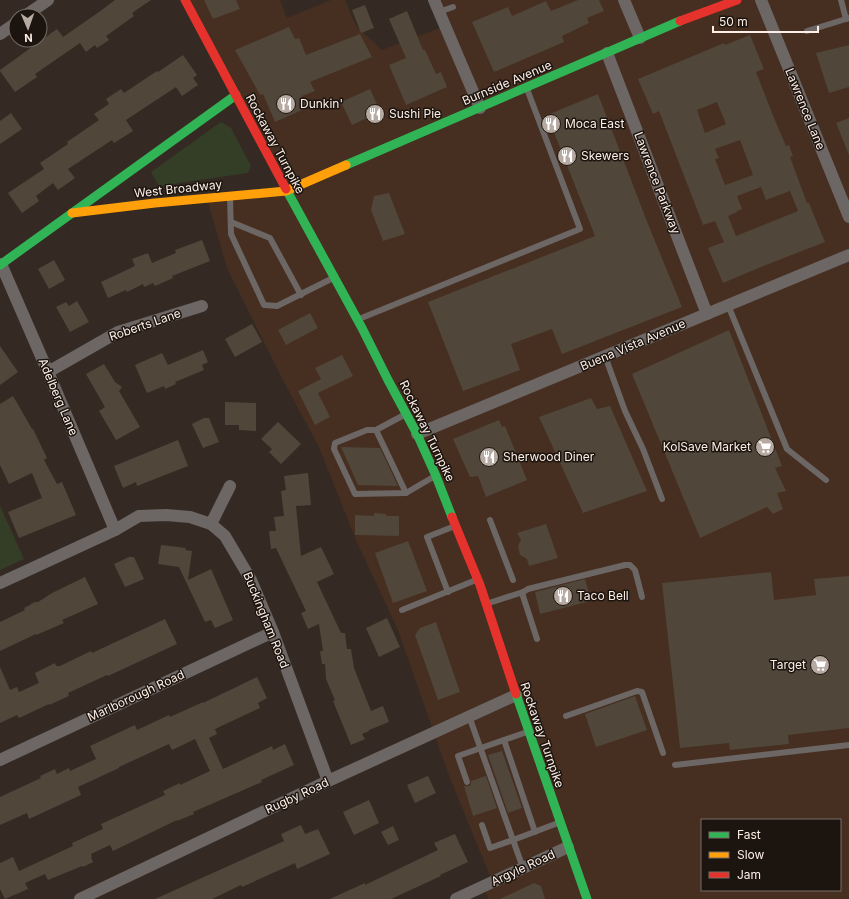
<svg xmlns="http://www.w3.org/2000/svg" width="849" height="899" font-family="Inter,sans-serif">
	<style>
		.built { fill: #462e20; fill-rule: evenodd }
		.green { fill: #343d26 }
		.building { fill: #50463a; fill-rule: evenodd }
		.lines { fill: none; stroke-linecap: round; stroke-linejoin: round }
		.lane { stroke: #6c6664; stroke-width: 6 }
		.street { stroke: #6c6664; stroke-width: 12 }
		.fast { stroke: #30b455; stroke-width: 9 }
		.slow { stroke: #ff9f0a; stroke-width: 9 }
		.jam { stroke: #e5322d; stroke-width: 9 }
		.labels { text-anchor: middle; stroke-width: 3; stroke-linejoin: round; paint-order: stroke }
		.street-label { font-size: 12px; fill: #fdefe7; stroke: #1c140e }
		.poi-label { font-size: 12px; fill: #fdefe7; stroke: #1c140e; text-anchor: start }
	</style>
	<rect width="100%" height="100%" fill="#352a23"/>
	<path class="built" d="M187,0H280L287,18L331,0H345L356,26L382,50L448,25L439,0H849V899H489L485,891L494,886L448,773L398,630L356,540L319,447L284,382L227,268L206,195L286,191ZM702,820H840V890H702Z"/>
	<g class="green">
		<path d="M221,122L231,128L251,166L248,173L159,186L151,172Z"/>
		<path d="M0,506L24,559L0,570Z"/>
	</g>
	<g class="building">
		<path d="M115,0H151L132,13L134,16L106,36L109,40L97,48L95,45L86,52L80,43L35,74L37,77L15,92L0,71V70L57,29L63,37L99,12Z"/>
		<path d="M204,0H236L240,9L213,19Z"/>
		<path d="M578,0H599L604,11L587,18L589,23L562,36L564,42L494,72L472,22L508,7L512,16L546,1L551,11Z"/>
		<path d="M365,5L374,28L361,33L352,10Z"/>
		<path d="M407,11L423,50H425L436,74L441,72L447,87L406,105L389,65L406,58L389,19Z"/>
		<path d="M289,27L295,39L299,38L306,55L360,34L372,57L310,82L315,91L302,96L307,108L275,122L263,94L260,95L235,50Z"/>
		<path d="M750,35L764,69L756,72L774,118L786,146L789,145L793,156L790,157L807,203H809L825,242L766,265L723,283L708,248L724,242L715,221L703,225L659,111L653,114L638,79L724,43L725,45ZM717,102L726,124L705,133L697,110ZM740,140L753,175L725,185L715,159L719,158L715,149ZM761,187L766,200L790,191L798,211L736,236L728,216L737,212V211L742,209L737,196Z"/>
		<path d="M849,45V87L829,93L816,53Z"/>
		<path d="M183,55L197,75L193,78L198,85L182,96L176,87L126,120L133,131L114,143L112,140L68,169L75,178L58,190L53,183L36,196L39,201L22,213L8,193L44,169L40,163L68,144L67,142L99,120L94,114L109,104L106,99L121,89L124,93L157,71L158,72Z"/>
		<path d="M370,89L382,115L370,120L369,117L352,125L341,102Z"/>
		<path d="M598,94L648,224L682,307L562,354L552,329L511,344L520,370L463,391L428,302L595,236L547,115Z"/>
		<path d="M11,113L22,129L0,144V121Z"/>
		<path d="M849,118V155L836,123Z"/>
		<path d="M389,193L405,234L383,241L371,210L374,196Z"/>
		<path d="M202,240L210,261L172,276L173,278L155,286L153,283L144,287L143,284L127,292L126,290L108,298L101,282L135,266L132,259L148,253L152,263L176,253L175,250Z"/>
		<path d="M54,260L65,280L49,289L38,269Z"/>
		<path d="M77,301L89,322L70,332L56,307L66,302L69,306Z"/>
		<path d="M310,313L318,328L286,345L278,330Z"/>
		<path d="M252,324L262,342L235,357L225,339Z"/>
		<path d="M729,330L782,466L775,468L786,491L777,493L783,509L773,514L767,507L700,538L632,374Z"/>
		<path d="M0,346L18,372L0,385Z"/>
		<path d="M203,350L208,362L202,365L204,370L175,382L176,384L165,389L164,386L147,393L135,365L162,353L168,365Z"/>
		<path d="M342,355L353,376L318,393L330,417L315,425L298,391L321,379L315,368Z"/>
		<path d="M104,364L115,382L122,387L119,391L140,427L116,440L99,411L105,407L86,374Z"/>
		<path d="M13,396L32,429H33L47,458L44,460L57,484L62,482L76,515L19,538L8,512L42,498L32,473L9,484L0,465V404Z"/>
		<path d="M591,398L597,409L610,406L647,491L583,513L539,417Z"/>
		<path d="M225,402L256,403V431L239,430V425H225Z"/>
		<path d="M204,418H209L219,442L203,448L192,424Z"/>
		<path d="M499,420L502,427L505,426L527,480L486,497L478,476L470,477L453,439Z"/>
		<path d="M278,422L301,444L281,464L269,452L272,449L261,439Z"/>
		<path d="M178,440L188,466L137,486L136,482L123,488L114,466Z"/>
		<path d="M341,447L380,448L398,486L358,485Z"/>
		<path d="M308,473L311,505L296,506L301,556L321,547L334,574L317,582L341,633H345L347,649H351L354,668L371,711L383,706L389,722L369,730V731L362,734L365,739L351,745L333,701L335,700L326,679L325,664H322L320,651H323L319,624L308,629L301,613L306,611L276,548L271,549L269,531H276L274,517L284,516L281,491L286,490L284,476Z"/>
		<path d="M374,513L386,514V516H399V536L355,535V515L374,516Z"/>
		<path d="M546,524L558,558L529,566L527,559L520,555L518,546L521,540L517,533Z"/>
		<path d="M408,541L427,591L393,603L375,553Z"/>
		<path d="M161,545L186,548L185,550L192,551L188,580L211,569L233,620L215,628L211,620L205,622L179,567L158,564Z"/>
		<path d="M129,557H134L144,579L125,587L114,564Z"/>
		<path d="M771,572L774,600L816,595L814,579L849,576V728L788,735L789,744L730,750L729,743L680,748L662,583Z"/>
		<path d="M85,577L98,604L62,620L64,623L36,635V634L0,651V622L25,610L24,608L30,605L31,604L35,602H38L52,593Z"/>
		<path d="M585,579L591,601L540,614L535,592Z"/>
		<path d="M387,618L400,647L379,657L366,628Z"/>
		<path d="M165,619L177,644L108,676L107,675L68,693L69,696L49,705V704L19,718L17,715L0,723V667L10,690L17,687L19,692L39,683L35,673L55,663L56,666H60L91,651L92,653Z"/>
		<path d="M436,622L460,692L438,700L415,635L420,628Z"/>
		<path d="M257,677L267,698L258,703L260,708L215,729L217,734L209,738L223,769L272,746L273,750L285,744L294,765L261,780L262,782L193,812L194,814L177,821V820L113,851L110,845L91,854L92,857H91L93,862L83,867L82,866L48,880L45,874L25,883L28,889L5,899L0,889V863L13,857L19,871L73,846L72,843L103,829L101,824L165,795L163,791L180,783V785L210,771L195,739L172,750L169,744L119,767V768L78,787L81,795L29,819L27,813L0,825V797L41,778L40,776L55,769L57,774L69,768L70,771L96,759L90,746L135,725L137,730L169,715L170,717L203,702V703Z"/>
		<path d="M635,696L647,730L596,747L585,714Z"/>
		<path d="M502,751L522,808L508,813L488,755Z"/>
		<path d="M428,776L436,793L415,803L407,785Z"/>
		<path d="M486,776L497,808L473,816L463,783L464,786H468L471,785V781Z"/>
		<path d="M369,800L379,823L354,835L343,812Z"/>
		<path d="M301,825L305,834L318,829L330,854L297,869L295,863L242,887L241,885L212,899H155L284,841L281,834Z"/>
		<path d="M393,826L399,840L388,845L381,832Z"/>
		<path d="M455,834L468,862L440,875L441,876L391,899H330L365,883V885L438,850L434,843Z"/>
		<path d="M534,883L541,886L545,899H500Z"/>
	</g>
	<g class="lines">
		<g class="lane">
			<path d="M841,0L846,19L849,18"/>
			<path d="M439,12L453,7"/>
			<path d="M807,31L846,19"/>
			<path d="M230,197L231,234L264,305L277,306L333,278"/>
			<path d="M231,222L270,238L301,295"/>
			<path d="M728,305L787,449L826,480"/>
			<path d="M359,319L580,229L527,89"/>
			<path d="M605,356L625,411L643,449L662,499"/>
			<path d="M406,414L376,430H367L335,443L334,449L355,494L406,493L435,476"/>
			<path d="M376,430L406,493"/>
			<path d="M490,520L513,580"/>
			<path d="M448,592L427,537L455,526"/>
			<path d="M523,592V596L537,639"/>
			<path d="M486,604L523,592L528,589L625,565H630L635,570L642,597"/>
			<path d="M402,610L476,580"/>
			<path d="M469,716L513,840L490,848L482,825"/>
			<path d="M566,716L637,691L642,692L663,753"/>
			<path d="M504,740L535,832"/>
			<path d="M675,765L849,745"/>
			<path d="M467,782L458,756L527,732"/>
			<path d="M523,868L513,840L558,823"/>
		</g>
		<g class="street">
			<path d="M434,0L480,108"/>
			<path d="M624,0L640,38"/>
			<path d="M761,0L849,217"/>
			<path d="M25,16L48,0"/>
			<path d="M0,34L16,23"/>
			<path d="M607,53L707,314"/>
			<path d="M1,264L48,372L115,530"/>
			<path d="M48,372L118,332L202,306"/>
			<path d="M417,434L849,255"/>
			<path d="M211,524L230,486"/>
			<path d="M0,583L115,530L139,516L166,515L190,517L211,524L225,536L251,580L273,632L328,781"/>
			<path d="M0,760L273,632"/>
			<path d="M80,899L328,781L516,695"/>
			<path d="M456,899L568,847"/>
		</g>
		<g class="fast">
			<path d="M346,165L680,21"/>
			<path d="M286,189L362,328L388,380L417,434L436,476L452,517"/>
			<path d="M0,265L236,95"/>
			<path d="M516,694L587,899"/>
		</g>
		<path class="slow" d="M72,213L155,203L286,191L346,165"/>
		<g class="jam">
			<path d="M185,0L286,189"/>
			<path d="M680,21L737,0"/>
			<path d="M452,517L480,585L516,694"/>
		</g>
	</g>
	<defs>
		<g id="restaurant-disc" transform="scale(1)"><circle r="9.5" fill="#b7aaa2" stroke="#1c140e"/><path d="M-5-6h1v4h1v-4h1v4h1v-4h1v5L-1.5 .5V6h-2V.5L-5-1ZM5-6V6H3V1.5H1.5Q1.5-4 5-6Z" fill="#fff"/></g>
		<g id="supermarket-disc" transform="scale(1)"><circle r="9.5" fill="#b7aaa2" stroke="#1c140e"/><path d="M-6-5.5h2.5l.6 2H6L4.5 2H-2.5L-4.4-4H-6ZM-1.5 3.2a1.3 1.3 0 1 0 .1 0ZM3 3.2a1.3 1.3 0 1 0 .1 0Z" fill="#fff"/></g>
	</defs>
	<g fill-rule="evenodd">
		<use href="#restaurant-disc" x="286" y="104"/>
		<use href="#restaurant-disc" x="375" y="114"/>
		<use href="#restaurant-disc" x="551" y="124"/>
		<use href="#restaurant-disc" x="567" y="156"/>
		<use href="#supermarket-disc" x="765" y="447"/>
		<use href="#restaurant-disc" x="489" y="457"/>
		<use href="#restaurant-disc" x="563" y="596"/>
		<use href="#supermarket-disc" x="820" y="665"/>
	</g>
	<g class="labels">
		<g class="street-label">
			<text transform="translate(507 83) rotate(-23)" y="4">Burnside Avenue</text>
			<text transform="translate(805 109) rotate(68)" y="4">Lawrence Lane</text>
			<text transform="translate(275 144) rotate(62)" y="4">Rockaway Turnpike</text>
			<text transform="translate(657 183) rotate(69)" y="4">Lawrence Parkway</text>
			<text transform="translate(178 189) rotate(-6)" y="4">West Broadway</text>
			<text transform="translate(145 325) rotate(-19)" y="4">Roberts Lane</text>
			<text transform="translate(633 345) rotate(-23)" y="4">Buena Vista Avenue</text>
			<text transform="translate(58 397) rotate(67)" y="4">Adelberg Lane</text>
			<text transform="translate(427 431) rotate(64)" y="4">Rockaway Turnpike</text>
			<text transform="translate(266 620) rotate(68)" y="4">Buckingham Road</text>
			<text transform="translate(136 696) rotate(-25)" y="4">Marlborough Road</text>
			<text transform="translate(542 735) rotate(71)" y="4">Rockaway Turnpike</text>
			<text transform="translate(297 796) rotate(-25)" y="4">Rugby Road</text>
			<text transform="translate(523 868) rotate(-25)" y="4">Argyle Road</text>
		</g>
		<g class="poi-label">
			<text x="300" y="108">Dunkin'</text>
			<text x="389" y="118">Sushi Pie</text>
			<text x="565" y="128">Moca East</text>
			<text x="581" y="160">Skewers</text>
			<text x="751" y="451" text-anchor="end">KolSave Market</text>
			<text x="503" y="461">Sherwood Diner</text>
			<text x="577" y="600">Taco Bell</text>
			<text x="806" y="669" text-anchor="end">Target</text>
		</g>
	</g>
	<rect x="701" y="819" width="140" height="72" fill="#1c140e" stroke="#766c65"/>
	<rect x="709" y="832" width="20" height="6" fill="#30b455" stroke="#766c65"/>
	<text x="737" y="839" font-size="12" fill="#fdefe7">Fast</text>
	<rect x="709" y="852" width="20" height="6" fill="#ff9f0a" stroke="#766c65"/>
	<text x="737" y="859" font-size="12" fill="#fdefe7">Slow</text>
	<rect x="709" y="872" width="20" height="6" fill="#e5322d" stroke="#766c65"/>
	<text x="737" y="879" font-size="12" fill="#fdefe7">Jam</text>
	<g transform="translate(28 28) rotate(178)"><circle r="19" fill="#1c140e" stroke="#766c65"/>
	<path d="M0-3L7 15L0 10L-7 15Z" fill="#b7aaa2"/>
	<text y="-6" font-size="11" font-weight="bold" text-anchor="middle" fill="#fdefe7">N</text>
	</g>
	<path d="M713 26v6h105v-6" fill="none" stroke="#fdefe7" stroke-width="2"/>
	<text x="719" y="26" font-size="12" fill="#fdefe7" stroke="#1c140e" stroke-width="3" paint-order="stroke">50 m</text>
</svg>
